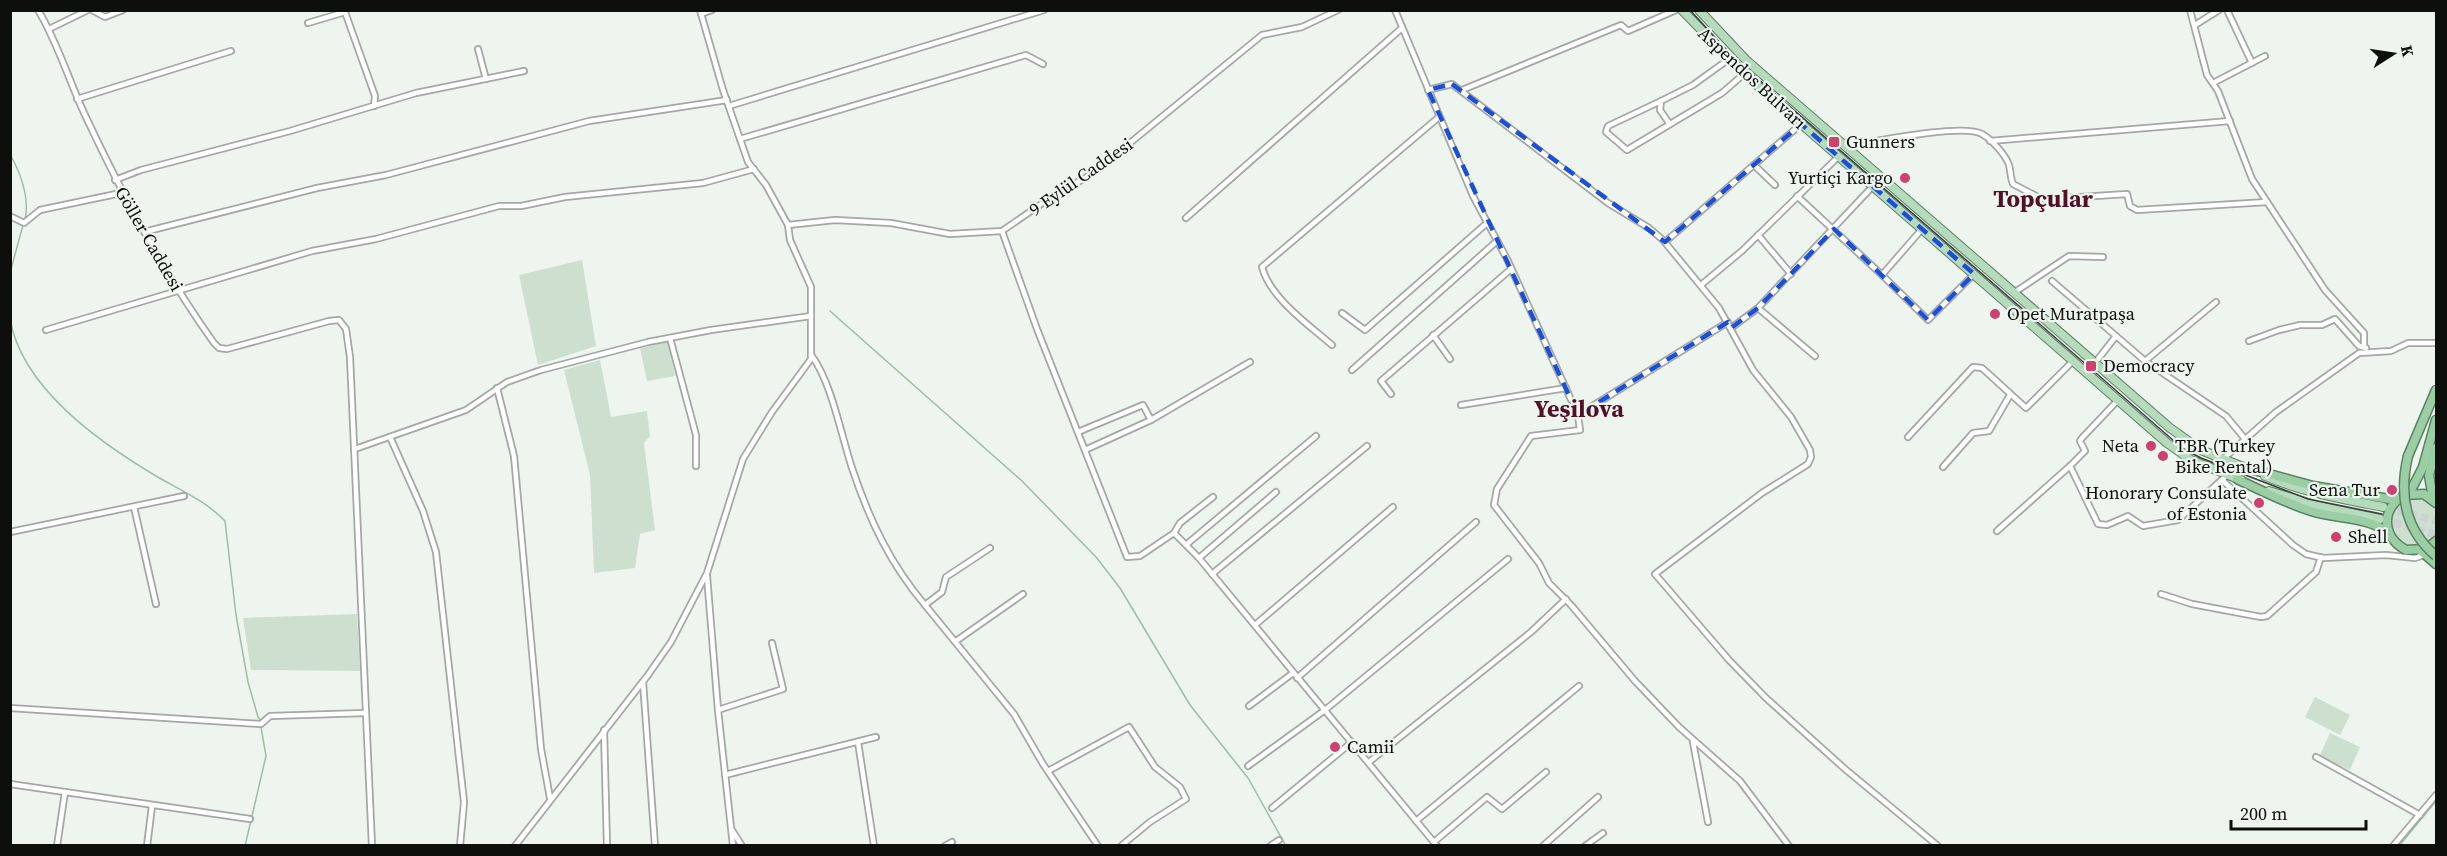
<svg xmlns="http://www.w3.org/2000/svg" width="2447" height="856" font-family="'Source Serif 4',serif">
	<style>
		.green { fill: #cde0d0 }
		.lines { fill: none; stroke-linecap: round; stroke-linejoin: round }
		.stream { stroke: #a0bca5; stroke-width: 1.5 }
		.primary-tunnel { stroke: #ccd2cd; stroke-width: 8; stroke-dasharray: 8 4; stroke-linecap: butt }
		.minor-casing { stroke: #a2a8a3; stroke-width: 8 }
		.primary-casing { stroke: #5a8362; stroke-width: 10 }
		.trunk-casing { stroke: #5a8362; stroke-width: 11 }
		.minor { stroke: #fff; stroke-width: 4.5 }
		.primary { stroke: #b5dabc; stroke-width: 8 }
		.trunk { stroke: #9ccea6; stroke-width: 8 }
		.tram { stroke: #3b3e3b; stroke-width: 1.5 }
		.trunk-bridge-casing { stroke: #5a8362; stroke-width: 11; stroke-linecap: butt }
		.trunk-bridge { stroke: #9ccea6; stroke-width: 8 }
		.marked { fill: none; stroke: #1d4ed8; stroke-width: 4.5; stroke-dasharray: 12 8; stroke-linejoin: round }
		.poi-dot { fill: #cd4070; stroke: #eef5ef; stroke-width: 2 }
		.labels { text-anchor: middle; stroke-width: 4.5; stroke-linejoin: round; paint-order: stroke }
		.street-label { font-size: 18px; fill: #0d0f0d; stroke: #eef5ef }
		.poi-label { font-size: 18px; fill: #0d0f0d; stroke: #eef5ef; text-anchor: start }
		.district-label { font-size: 24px; font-weight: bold; fill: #520f28; stroke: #eef5ef }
	</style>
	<rect width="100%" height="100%" fill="#eef5ef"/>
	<g class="green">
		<path d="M582,260L596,346L538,365L519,275Z"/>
		<path d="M668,342L675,376L647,381L640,348Z"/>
		<path d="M600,360L611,417L647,411L650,436L644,443L655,530L640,534L635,568L594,573L590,475L564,370Z"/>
		<circle cx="2414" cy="522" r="25"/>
		<path d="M357,614L360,671L251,670L243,618Z"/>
		<path d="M2315,697L2350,715L2340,735L2305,717Z"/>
		<path d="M2330,733L2360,747L2350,770L2319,757Z"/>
	</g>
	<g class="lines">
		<g class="stream">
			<path d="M10,154C21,174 30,197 25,220"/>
			<path d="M10,273L23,225"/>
			<path d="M830,311L1022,481L1096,557L1120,588L1190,705L1248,778L1286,846"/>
			<path d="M10,319C22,388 99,442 156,476C180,490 206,501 225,521L236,615L248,682L258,717L262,722"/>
			<path d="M245,846L266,756L261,727"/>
			<path d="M2399,846L2436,801"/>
		</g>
		<g class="primary-tunnel">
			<path d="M2386,507L2436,521"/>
			<path d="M2382,519L2436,535"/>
		</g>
		<g class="minor-casing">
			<g id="minor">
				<path d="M38,10C58,43 69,81 85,115C122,194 163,272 214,343L219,348L227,349L329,321L339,320L346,329L350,357L372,846"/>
				<path d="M92,10L105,17L123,10"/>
				<path d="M1395,10L1473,196L1507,259L1578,415L1728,322"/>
				<path d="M2190,10L2207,75L2218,91L2252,179L2325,290L2364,333V347"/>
				<path d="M2227,10L2252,63"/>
				<path d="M701,14L712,10"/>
				<path d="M308,23L345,12L375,96L374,106"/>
				<path d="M2195,25L2219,10"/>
				<path d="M49,29L88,10"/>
				<path d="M478,49L486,79"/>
				<path d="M2213,83L2265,56"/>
				<path d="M1428,90L1452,84L1608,203L1649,228L1663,240L1719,308L1753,370L1791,417L1810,450L1811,457L1808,464L1762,493L1655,574L1729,660L1766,698L1845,769L1938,846"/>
				<path d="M1462,90L1621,25L1628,31L1676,10"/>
				<path d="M77,99L231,51"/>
				<path d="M1661,101L1608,126L1606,132L1627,150L1722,93L1744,74"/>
				<path d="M729,106L1044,10"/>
				<path d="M1669,123L1660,110L1661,101L1693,85L1729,59"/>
				<path d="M740,139L1026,55L1043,64"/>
				<path d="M1990,141L2230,121"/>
				<path d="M1847,146C1872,142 1963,123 1982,134C1992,140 2005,154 2009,165C2011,172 2010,177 2013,184L2040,198L2049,199L2127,194L2130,206L2137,210L2267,202"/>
				<path d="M1754,165L1775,185"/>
				<path d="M115,180L141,170L290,131L416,93L524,71"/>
				<path d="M1797,196L1882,275L1922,229"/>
				<path d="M10,216L24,223L40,210L121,193"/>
				<path d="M1186,218L1402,28"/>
				<path d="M788,225L835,220L891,223L950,234L1002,231L1050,198L1092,174L1262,35L1302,27L1338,10"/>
				<path d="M1002,231L1037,329L1127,557L1140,556L1174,533L1180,523L1213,497"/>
				<path d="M144,232L317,188L386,175L589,121L727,100"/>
				<path d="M1758,235L1791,274"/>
				<path d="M1665,242L1801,124"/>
				<path d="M1882,275L1928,320L1974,274"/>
				<path d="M2052,281L2116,336"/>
				<path d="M1701,285L1743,250L1839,156"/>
				<path d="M2015,292L2069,256L2103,257"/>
				<path d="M1758,308L1815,356"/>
				<path d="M1342,313L1365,330L1487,223"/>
				<path d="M1731,328L1758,308L1873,186"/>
				<path d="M46,330L312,251L376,239L499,206H521L565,197L703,183L754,169"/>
				<path d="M1433,335L1450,359"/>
				<path d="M670,338L696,435V466"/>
				<path d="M2249,341L2279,330L2300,325H2322L2335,319L2359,346L2366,348"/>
				<path d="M1332,345C1309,325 1270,298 1262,267L1439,117"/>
				<path d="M812,356C832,384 841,435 852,468C869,519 890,564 925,605"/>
				<path d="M2145,361L2226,416L2245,439"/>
				<path d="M2095,363L2116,336L2145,361L2216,302"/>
				<path d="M1352,370L1497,241"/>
				<path d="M497,388L514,456L541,749L550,798"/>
				<path d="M1391,394L1381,381L1511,269"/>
				<path d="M2118,400L2082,438L2080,441L2085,451L2070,466L2098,524L2107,525L2128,516L2143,526L2178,520L2227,475"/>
				<path d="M1461,405L1566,388"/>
				<path d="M1578,415L1580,430L1531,436L1497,489L1494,505L1539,563L1549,583L1571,605L1635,681L1679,727L1740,781L1789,846"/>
				<path d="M1078,432L1143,405L1151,420"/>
				<path d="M390,437L423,511L436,552L464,802L460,846"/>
				<path d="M1908,437L1973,367L1982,368L2026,408L2073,361"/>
				<path d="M355,449L466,410L507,382L541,370L648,342L711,330L811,316"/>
				<path d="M1085,450L1151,420L1250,362"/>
				<path d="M2223,459L2276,412L2359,353L2391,351L2408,343H2436"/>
				<path d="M1943,467L1973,433L1989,431L2010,395"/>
				<path d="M2222,480L2293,545L2306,554L2323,558L2386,555L2415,558L2424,555"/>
				<path d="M134,507L156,604"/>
				<path d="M1997,531L2070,466"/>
				<path d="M10,532L184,496"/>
				<path d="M1174,533L1199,558L1437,846"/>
				<path d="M1187,544L1316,436"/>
				<path d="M990,548L946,577L942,592L925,605L1014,714L1043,764L1098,846"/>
				<path d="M1199,558L1276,492"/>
				<path d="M1212,574L1367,446"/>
				<path d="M707,576L718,710"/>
				<path d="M2161,594L2192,604L2261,617L2267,616L2316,572L2321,557"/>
				<path d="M1255,625L1393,507"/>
				<path d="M956,641L1023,594"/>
				<path d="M1297,678L1476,522"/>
				<path d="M643,682L655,846"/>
				<path d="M1249,706L1293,673"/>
				<path d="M10,708L261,724L270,716L366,713"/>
				<path d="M604,730L607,846"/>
				<path d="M858,742L874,846"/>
				<path d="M1693,742L1708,822"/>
				<path d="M2316,757L2420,815"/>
				<path d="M1369,762L1531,632L1566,599"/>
				<path d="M1248,766L1325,710L1508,559"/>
				<path d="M1048,771L1129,727L1155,767L1180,787L1186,799L1150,822L1121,846"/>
				<path d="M725,775L876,737"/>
				<path d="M10,784L250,819"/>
				<path d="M1272,808L1352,742"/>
				<path d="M1416,821L1579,686"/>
				<path d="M732,830L742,846"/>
				<path d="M1434,842L1487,797L1502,809L1546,772"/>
				<path d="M57,846L65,792"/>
				<path d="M147,846L152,806"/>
				<path d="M515,846L648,675L671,642L707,573L743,459L772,412L811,359V287L790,240L788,225L766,185L748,162L723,90L700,10"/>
				<path d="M733,846L718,710L783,689L772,643"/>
				<path d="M945,846L952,842"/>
				<path d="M1270,846L1279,840"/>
				<path d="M1543,846L1598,797"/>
				<path d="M1585,846L1603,833"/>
				<path d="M2393,846L2436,795"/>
			</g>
		</g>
		<g class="primary-casing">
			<g id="primary">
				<path d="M1682,10L1744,74L2167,443L2191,460L2241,480"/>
				<path d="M1699,10L1746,60L2170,428L2201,450L2248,469"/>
				<path d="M2265,476C2303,492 2343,499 2383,507"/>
				<path d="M2269,491L2318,506L2380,519"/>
			</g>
		</g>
		<g class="trunk-casing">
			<g id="trunk">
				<path d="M2408,456L2436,390"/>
				<path d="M2243,467L2313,486L2395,500"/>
				<path d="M2237,479C2262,491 2286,503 2311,511C2336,519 2367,516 2389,533"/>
				<path d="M2409,494L2423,467L2436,420"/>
				<path d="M2433,499L2429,475L2436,448"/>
				<path d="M2436,503L2424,494L2404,495C2380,510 2382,537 2406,550L2426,549L2436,541"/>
				<path d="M2420,550L2436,564"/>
			</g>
		</g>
		<use href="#minor" class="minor"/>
		<use href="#primary" class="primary"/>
		<use href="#trunk" class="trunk"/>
		<path class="tram" d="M1690,10L1733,57L2182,448L2201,458L2308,499L2382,514"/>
		<g class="trunk-bridge-casing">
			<path id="trunk-bridge" d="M2408,456C2399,494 2404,529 2436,556"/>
		</g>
		<use href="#trunk-bridge" class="trunk-bridge"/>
	</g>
	<path class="marked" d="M1452,84L1665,242L1801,124L1974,274L1928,320L1834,229L1758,308L1731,328L1728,322L1578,415L1428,90Z"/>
	<g class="poi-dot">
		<rect x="1828" y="136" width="12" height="12" rx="3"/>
		<circle cx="1905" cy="178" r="6"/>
		<circle cx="1995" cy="314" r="6"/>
		<rect x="2085" y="360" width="12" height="12" rx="3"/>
		<circle cx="2151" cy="446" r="6"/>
		<circle cx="2163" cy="456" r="6"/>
		<circle cx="2392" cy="490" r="6"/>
		<circle cx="2259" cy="503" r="6"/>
		<circle cx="2336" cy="537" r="6"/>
		<circle cx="1335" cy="747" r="6"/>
	</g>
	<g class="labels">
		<g class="street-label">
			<text transform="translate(1752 78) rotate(43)" y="6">Aspendos Bulvarı</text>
			<text transform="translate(1081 177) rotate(-35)" y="6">9 Eylül Caddesi</text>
			<text transform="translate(149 239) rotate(60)" y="6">Göller Caddesi</text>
		</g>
		<g class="poi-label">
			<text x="1846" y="148">Gunners</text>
			<text x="1893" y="184" text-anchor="end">Yurtiçi Kargo</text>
			<text x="2007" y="320">Opet Muratpaşa</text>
			<text x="2103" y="372">Democracy</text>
			<text x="2139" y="452" text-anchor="end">Neta</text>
			<text x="2175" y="452">TBR (Turkey<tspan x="2175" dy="21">Bike Rental)</tspan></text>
			<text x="2380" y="496" text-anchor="end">Sena Tur</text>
			<text x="2247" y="499" text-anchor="end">Honorary Consulate<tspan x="2247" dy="21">of Estonia</tspan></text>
			<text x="2348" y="543">Shell</text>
			<text x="1347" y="753">Camii</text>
		</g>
		<g class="district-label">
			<text x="2043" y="207">Topçular</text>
			<text x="1579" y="417">Yeşilova</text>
		</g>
	</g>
	<rect width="2447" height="856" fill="none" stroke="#0d0f0d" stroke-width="24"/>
	<g transform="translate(2393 54) rotate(78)" stroke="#eef5ef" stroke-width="4.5" paint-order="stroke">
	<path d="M0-4.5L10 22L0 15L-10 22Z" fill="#0d0f0d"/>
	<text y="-9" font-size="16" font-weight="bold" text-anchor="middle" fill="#0d0f0d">K</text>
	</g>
	<path d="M2231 820v9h135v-9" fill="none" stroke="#0d0f0d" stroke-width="3"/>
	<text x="2240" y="820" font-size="18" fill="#0d0f0d" stroke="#eef5ef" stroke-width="4.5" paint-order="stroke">200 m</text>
</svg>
